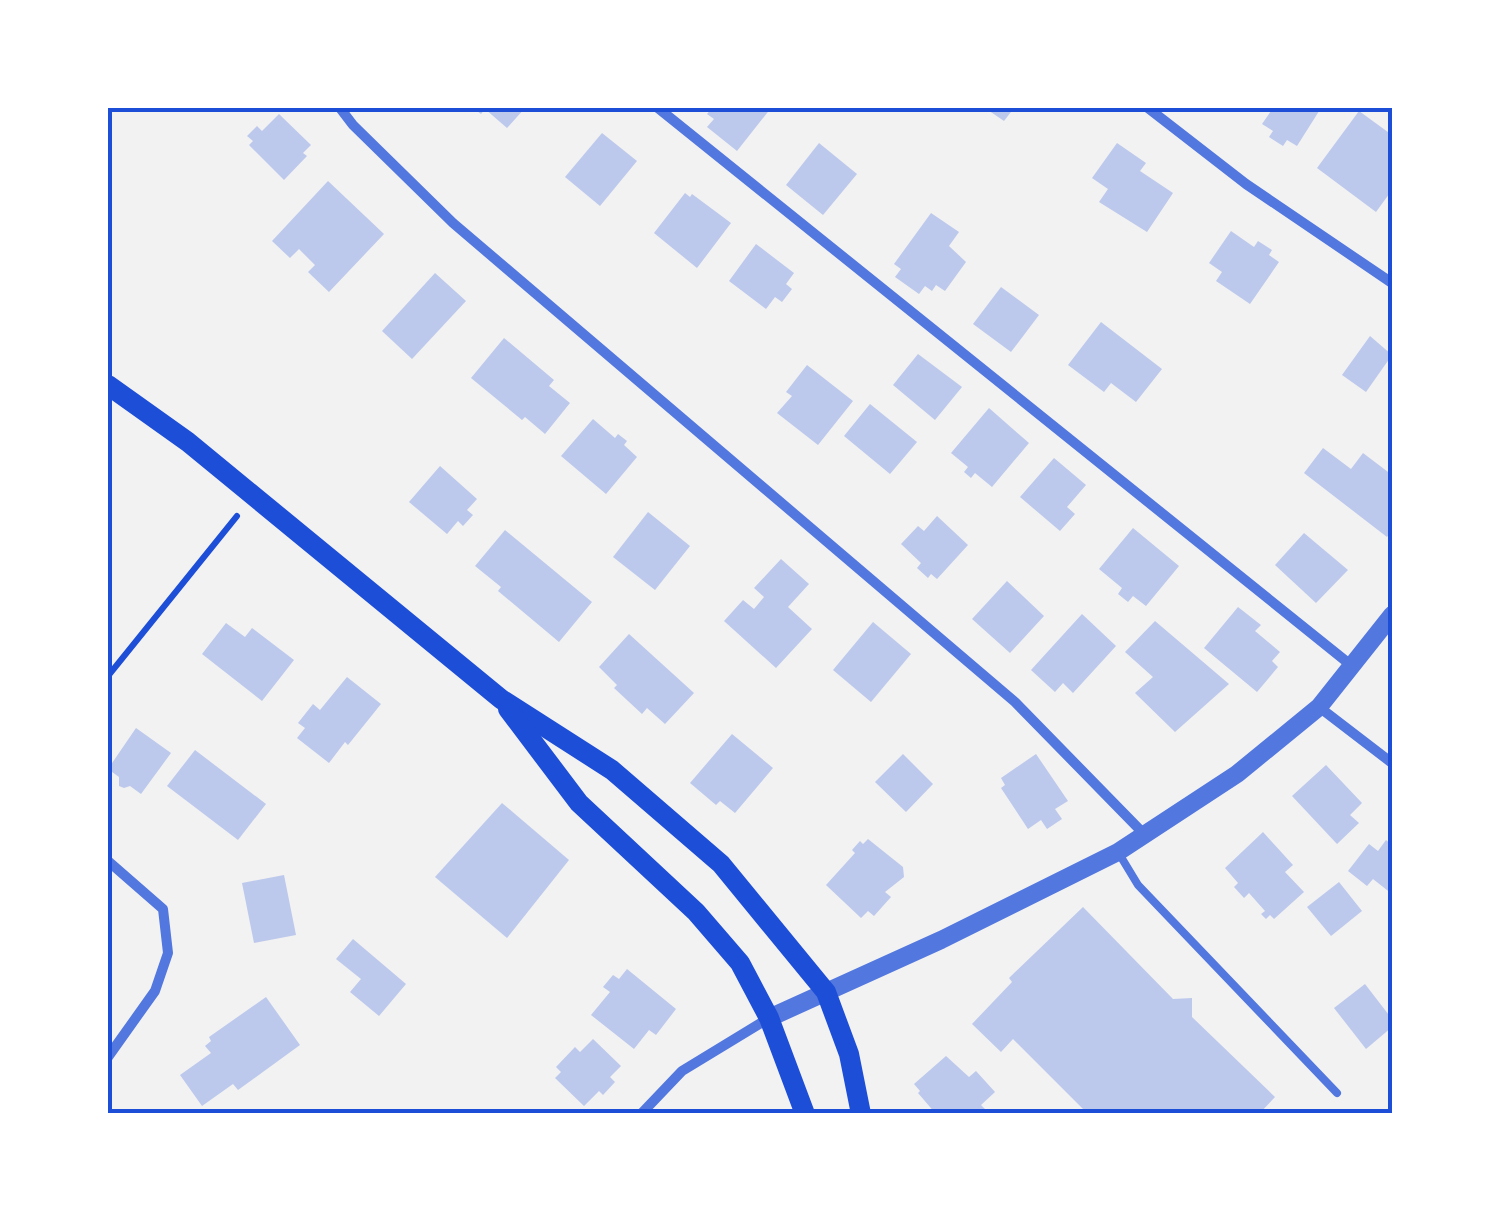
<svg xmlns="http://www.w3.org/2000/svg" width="1500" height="1221" font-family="'IBM Plex Sans',sans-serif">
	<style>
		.building { fill: #bdc9ec }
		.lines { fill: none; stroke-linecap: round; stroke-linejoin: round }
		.path { stroke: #1d4ed8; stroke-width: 6 }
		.service { stroke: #5277de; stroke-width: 8 }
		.minor { stroke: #5277de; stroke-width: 10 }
		.tertiary { stroke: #5277de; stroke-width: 18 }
		.secondary { stroke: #1d4ed8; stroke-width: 20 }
		.neatline { fill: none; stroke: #1d4ed8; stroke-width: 4 }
	</style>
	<rect width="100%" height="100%" fill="#f2f2f2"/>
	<g class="building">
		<path d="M473,108H525L507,128L485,109L481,114Z"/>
		<path d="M712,108H771L737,151L707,127L714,119L707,114Z"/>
		<path d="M985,108H1014L1004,121Z"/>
		<path d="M1273,108H1321L1297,146L1287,140L1283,146L1269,137L1273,131L1262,124Z"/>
		<path d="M1359,111L1392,135V190L1376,212L1317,168Z"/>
		<path d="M279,114L311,145L303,153L307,156L284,180L249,145L253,141L247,136L257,126L262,131Z"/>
		<path d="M602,133L637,161L600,206L565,177Z"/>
		<path d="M819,143L857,174L823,215L786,185Z"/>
		<path d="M1117,143L1146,163L1140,171L1173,193L1147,232L1099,202L1108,189L1092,178Z"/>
		<path d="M328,181L384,234L329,292L308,272L315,265L299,249L290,258L272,241Z"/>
		<path d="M685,193L690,197L692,194L731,223L697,268L654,233Z"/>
		<path d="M931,213L959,232L949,246L966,262L945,291L936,285L932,291L925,286L919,294L895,277L901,269L894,264Z"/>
		<path d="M1231,231L1254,247L1258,241L1272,250L1269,255L1279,262L1250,304L1216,281L1222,272L1209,263Z"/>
		<path d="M756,244L794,273L786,284L792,289L782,302L775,297L766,309L729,281Z"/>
		<path d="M435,273L466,301L412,359L382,331Z"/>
		<path d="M1001,287L1039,315L1011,352L973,324Z"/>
		<path d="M1101,322L1162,369L1136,402L1111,383L1104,392L1068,365Z"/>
		<path d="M1370,336L1392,355L1366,392L1342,375Z"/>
		<path d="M504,338L554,380L549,386L570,403L545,434L525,417L522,420L471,378Z"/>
		<path d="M918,354L962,387L935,420L893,385Z"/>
		<path d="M807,365L853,401L818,445L777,413L792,396L786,392Z"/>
		<path d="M870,404L917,442L890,474L844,436Z"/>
		<path d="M989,408L1029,443L992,487L975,473L971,478L964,472L968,467L951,453Z"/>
		<path d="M593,419L615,438L618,434L627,441L624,445L637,457L606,494L561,456Z"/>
		<path d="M1323,448L1351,469L1363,453L1392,475V530L1387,537L1304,473Z"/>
		<path d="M1054,458L1086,485L1067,507L1075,514L1060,531L1020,497Z"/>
		<path d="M440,466L477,499L467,510L473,515L463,526L458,521L447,534L409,502Z"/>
		<path d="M648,512L690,546L655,590L613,557Z"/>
		<path d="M937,516L968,545L937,579L931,574L928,578L917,568L921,563L901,544L918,526L924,531Z"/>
		<path d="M1133,528L1179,566L1146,606L1133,596L1128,602L1118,594L1122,588L1099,569Z"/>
		<path d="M505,530L592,602L559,642L498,591L501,587L475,566Z"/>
		<path d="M1304,533L1348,570L1316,603L1275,565Z"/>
		<path d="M781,559L809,584L788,607L812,629L776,668L724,621L743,600L754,609L764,597L754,588Z"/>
		<path d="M1007,581L1044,616L1010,653L972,619Z"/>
		<path d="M1238,607L1261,625L1255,631L1280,652L1272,661L1278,667L1257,692L1204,648Z"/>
		<path d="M1082,614L1116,646L1073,693L1063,683L1055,692L1031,670Z"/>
		<path d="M1155,621L1229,684L1175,732L1135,693L1153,677L1125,652Z"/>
		<path d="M873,622L911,654L871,702L833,670Z"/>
		<path d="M226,623L245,637L252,628L294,660L262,701L202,654Z"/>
		<path d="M629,634L694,693L665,724L647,708L642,714L614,688L617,685L599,667Z"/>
		<path d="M347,677L381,704L348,745L345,742L329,763L297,738L305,728L298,723L313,704L320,710Z"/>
		<path d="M136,728L171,753L141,794L130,786L124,788L119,786V777L108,769Z"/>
		<path d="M732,734L773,768L735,813L720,801L716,805L690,783Z"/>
		<path d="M195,750L266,804L238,840L167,786Z"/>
		<path d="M903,754L933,784L906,812L875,782Z"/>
		<path d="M1036,754L1068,801L1055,809L1062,819L1047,829L1041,820L1028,829L1001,788L1005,785L1001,778Z"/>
		<path d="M1326,765L1362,803L1350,815L1359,823L1337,844L1292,796Z"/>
		<path d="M502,803L569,860L507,938L435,877Z"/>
		<path d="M1263,832L1293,865L1285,872L1304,892L1274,919L1270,915L1266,919L1261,914L1265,911L1249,893L1244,898L1234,887L1238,883L1225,868Z"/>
		<path d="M868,839L903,867L904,877L885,892L891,897L874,916L868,911L861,918L826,885L855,853L852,850L860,841L863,844Z"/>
		<path d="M1386,840L1392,845V894L1373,879L1367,886L1348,871L1369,844L1378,851Z"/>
		<path d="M284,875L296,935L254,943L242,883Z"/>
		<path d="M1339,882L1362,911L1331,936L1307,907Z"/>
		<path d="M1083,907L1173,999L1192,998V1017L1275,1097L1259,1114H1088L1013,1039L1001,1052L972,1024L1012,982L1009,978Z"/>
		<path d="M353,939L406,984L379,1016L350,992L361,979L336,959Z"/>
		<path d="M627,969L676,1009L656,1035L649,1030L634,1049L591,1015L610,992L603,987L613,975L619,979Z"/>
		<path d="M1365,984L1392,1019V1027L1366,1049L1334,1008Z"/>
		<path d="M266,997L300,1045L238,1090L233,1084L202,1106L180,1075L211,1053L205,1046L211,1041L209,1037Z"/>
		<path d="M593,1039L621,1066L610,1077L615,1082L603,1095L599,1091L584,1106L555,1078L561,1072L556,1067L575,1047L580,1052Z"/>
		<path d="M946,1056L969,1077L976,1071L995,1092L981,1105L986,1110L981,1114H936L918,1093L920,1091L914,1084Z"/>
	</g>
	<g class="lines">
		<path class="path" d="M108,676L237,516"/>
		<path class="service" d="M1118,852L1138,885L1337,1093"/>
		<g class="minor">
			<path d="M340,108L353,125L453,223L1015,702L1145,835"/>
			<path d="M658,108L1352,666"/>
			<path d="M1148,108L1246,184L1392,283"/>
			<path d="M1319,707L1392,763"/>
			<path d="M108,861L163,909L168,953L155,991L108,1057"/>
			<path d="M641,1114L682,1071L769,1018"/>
		</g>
		<path class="tertiary" d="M769,1018L941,940L1118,852L1237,774L1319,707L1392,615"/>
		<g class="secondary">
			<path d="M108,385L188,442L501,699L612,770L721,864L826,992L849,1054L861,1114"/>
			<path d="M508,709L579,803L696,912L740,963L769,1018L805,1114"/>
		</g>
	</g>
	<rect width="1500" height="1221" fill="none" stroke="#ffffff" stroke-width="220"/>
	<rect x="110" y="110" width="1280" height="1001" class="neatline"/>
</svg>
